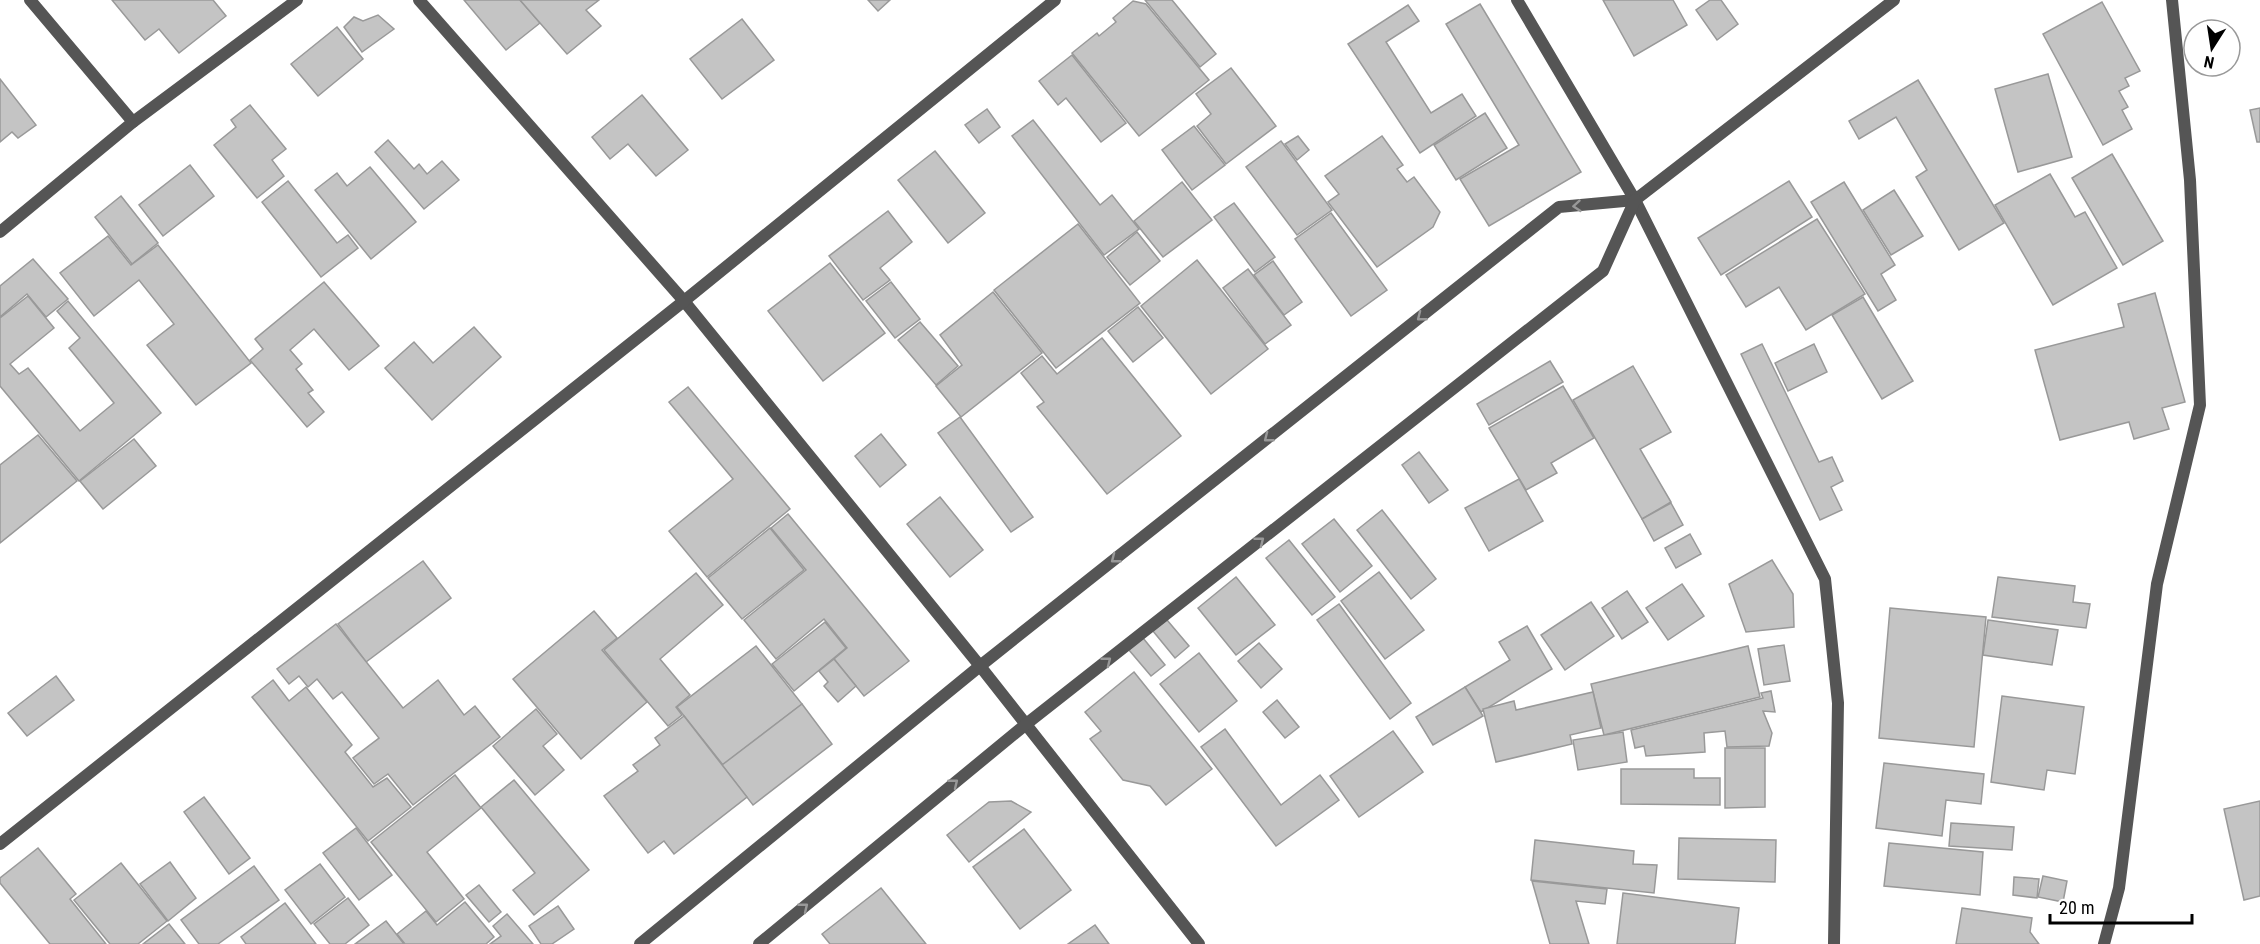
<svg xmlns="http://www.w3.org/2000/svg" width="2260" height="944" font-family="'Roboto Condensed',sans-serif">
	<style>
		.building { fill: #c4c4c4; stroke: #999; stroke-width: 1.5 }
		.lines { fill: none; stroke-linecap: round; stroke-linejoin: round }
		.minor { stroke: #555; stroke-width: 12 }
		.tertiary { stroke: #555; stroke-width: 12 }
		.oneway { stroke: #999 }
	</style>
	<rect width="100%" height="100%" fill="#fff"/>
	<g class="building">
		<path d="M112,0H213L226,16L179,53L159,29L145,40Z"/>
		<path d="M464,0H520L540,23L506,50Z"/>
		<path d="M520,0H599L586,10L601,26L567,54Z"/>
		<path d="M868,0H890L878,11Z"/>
		<path d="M1145,0H1172L1216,54L1200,67Z"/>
		<path d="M1603,0H1673L1687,25L1634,56Z"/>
		<path d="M1710,0H1721L1738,24L1717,40L1696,10Z"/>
		<path d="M1133,1L1146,4L1209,80L1139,136L1072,53L1097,33L1099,36L1116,22L1113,18Z"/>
		<path d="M2102,2L2140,71L2125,78L2129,86L2119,91L2128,107L2122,110L2132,129L2103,145L2043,34Z"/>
		<path d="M1480,4L1581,172L1489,226L1460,179L1519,145L1446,24Z"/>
		<path d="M1408,5L1419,21L1386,42L1431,113L1462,94L1476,116L1420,153L1348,44Z"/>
		<path d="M378,15L394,29L362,52L344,27L354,17L363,21Z"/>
		<path d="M742,19L774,60L722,99L690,59Z"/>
		<path d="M337,27L363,59L318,96L291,64Z"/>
		<path d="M1072,55L1126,123L1101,142L1066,98L1058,105L1039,81Z"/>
		<path d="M1231,68L1276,126L1226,164L1197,126L1211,114L1196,94Z"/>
		<path d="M2048,74L2072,157L2018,172L1995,89Z"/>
		<path d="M0,79L36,125L18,138L12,132L0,142Z"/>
		<path d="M1918,80L2004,223L1959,250L1916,177L1927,170L1896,117L1859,139L1849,121Z"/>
		<path d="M642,95L688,150L656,176L628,144L610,159L592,137Z"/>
		<path d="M250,105L286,149L272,160L284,176L257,198L214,145L236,127L231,120Z"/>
		<path d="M2260,108V142H2257L2250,110Z"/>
		<path d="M987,109L1000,127L979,143L965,125Z"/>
		<path d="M1485,113L1507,148L1456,180L1434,145Z"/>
		<path d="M1033,120L1100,205L1112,195L1139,229L1104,255L1012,136Z"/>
		<path d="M1194,126L1225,165L1192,190L1162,150Z"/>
		<path d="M1298,136L1309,150L1297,160L1285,144Z"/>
		<path d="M1382,136L1403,165L1397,169L1407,182L1414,177L1440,212L1433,227L1377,267L1328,202L1339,194L1325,176Z"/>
		<path d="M388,140L414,169L419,164L427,174L442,161L459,180L424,209L375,152Z"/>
		<path d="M1281,141L1332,210L1297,235L1246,167Z"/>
		<path d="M935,151L985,213L948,243L898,180Z"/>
		<path d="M2112,154L2163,241L2123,265L2072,178Z"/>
		<path d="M190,165L214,196L163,236L139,205Z"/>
		<path d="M370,167L416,222L371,259L315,190L337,173L347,186Z"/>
		<path d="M2050,174L2075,217L2085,212L2117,268L2053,305L1995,205Z"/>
		<path d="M288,181L337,243L348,235L358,248L321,277L262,202Z"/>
		<path d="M1789,181L1812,217L1721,275L1698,238Z"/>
		<path d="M1182,182L1212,220L1163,257L1134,221Z"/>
		<path d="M1844,182L1895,265L1881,274L1896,300L1878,311L1811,202Z"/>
		<path d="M1894,190L1923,236L1891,255L1863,210Z"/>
		<path d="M121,196L158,243L132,264L95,217Z"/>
		<path d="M1234,203L1275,257L1255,272L1214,217Z"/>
		<path d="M888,211L912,242L880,268L890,280L863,300L829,256Z"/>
		<path d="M1331,213L1387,290L1351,316L1295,239Z"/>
		<path d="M1817,219L1865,294L1806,330L1779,287L1746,307L1726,275Z"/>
		<path d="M1078,224L1140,303L1056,368L994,290Z"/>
		<path d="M1137,232L1160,261L1130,285L1107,257Z"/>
		<path d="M108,236L131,265L158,245L251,363L196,405L147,345L174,324L139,280L94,316L60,273Z"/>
		<path d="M33,259L68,299L46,317L27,294L0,317V286Z"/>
		<path d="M1197,260L1268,349L1211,394L1141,306Z"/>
		<path d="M1273,261L1302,302L1284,315L1254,275Z"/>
		<path d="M830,263L885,333L823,381L768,311Z"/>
		<path d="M1248,269L1291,325L1265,344L1223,288Z"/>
		<path d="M324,282L379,346L349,370L314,329L290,350L302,364L296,369L313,390L308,393L324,412L307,427L250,360L263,349L255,339Z"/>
		<path d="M891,282L920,319L895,338L866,301Z"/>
		<path d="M993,292L1042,353L961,417L936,386L962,365L940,335Z"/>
		<path d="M2155,293L2185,402L2162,408L2169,429L2134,439L2129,422L2060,440L2035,350L2124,327L2118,304Z"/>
		<path d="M28,296L54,328L10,364L19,374L28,368L80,431L114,403L69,348L80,338L57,311L68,301L161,413L79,481L0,386V318Z"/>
		<path d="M1863,297L1913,381L1882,399L1832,315Z"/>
		<path d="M1138,307L1163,338L1133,362L1108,331Z"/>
		<path d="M920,322L958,366L936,385L898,340Z"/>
		<path d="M474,327L501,357L432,420L385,368L414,342L433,363Z"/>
		<path d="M1102,338L1181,436L1107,494L1037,407L1044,402L1021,373L1042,356L1057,374Z"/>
		<path d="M1762,344L1819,462L1832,457L1843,481L1831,487L1842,510L1820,520L1741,354Z"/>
		<path d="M1814,344L1827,372L1788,391L1775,363Z"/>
		<path d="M1550,361L1563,382L1489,425L1477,404Z"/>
		<path d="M1633,366L1671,432L1640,449L1671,502L1642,519L1573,400Z"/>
		<path d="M1563,386L1594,438L1551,463L1557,473L1526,490L1489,428Z"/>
		<path d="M688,387L790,509L707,577L669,531L733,479L669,402Z"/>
		<path d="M960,417L1033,517L1011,532L938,433Z"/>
		<path d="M881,434L906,465L880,487L855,456Z"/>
		<path d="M38,435L77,481L0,543V465Z"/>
		<path d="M134,439L156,466L103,509L80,481Z"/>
		<path d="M1419,452L1448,490L1429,503L1402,465Z"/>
		<path d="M1519,479L1543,521L1489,551L1465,508Z"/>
		<path d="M940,497L983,550L950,577L907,524Z"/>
		<path d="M1671,503L1683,525L1654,541L1642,519Z"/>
		<path d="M1382,510L1436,579L1411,599L1357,530Z"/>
		<path d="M788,514L909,661L864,696L834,659L847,648L824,619L776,659L744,620L806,570L771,528Z"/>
		<path d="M1334,519L1372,566L1340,592L1302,544Z"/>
		<path d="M770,528L804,570L742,619L708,578Z"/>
		<path d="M1690,534L1701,554L1676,568L1665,548Z"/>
		<path d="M1289,540L1335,597L1312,615L1266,558Z"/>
		<path d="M1772,560L1793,594L1794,627L1746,632L1729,584Z"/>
		<path d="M423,561L451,598L366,662L338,624Z"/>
		<path d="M1379,572L1424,630L1385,659L1341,601Z"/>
		<path d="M696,573L723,605L660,659L690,695L676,707L682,715L668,726L604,650Z"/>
		<path d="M1236,577L1275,625L1236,655L1198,608Z"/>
		<path d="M1998,577L2075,586L2073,602L2090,604L2086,628L1992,617Z"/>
		<path d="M1682,584L1704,616L1668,640L1646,608Z"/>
		<path d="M1627,591L1648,622L1622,639L1602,608Z"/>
		<path d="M1591,602L1614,636L1565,670L1541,635Z"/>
		<path d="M1339,604L1411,703L1390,719L1317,620Z"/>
		<path d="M1890,608L1986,617L1974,747L1879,738Z"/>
		<path d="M594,611L617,638L602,650L647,702L581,759L513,679Z"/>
		<path d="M1167,620L1189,646L1175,658L1153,631Z"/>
		<path d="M1988,620L2058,630L2052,665L1983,655Z"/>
		<path d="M825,622L846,648L794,691L772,664Z"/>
		<path d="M336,624L403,708L438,680L464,715L475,706L500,737L413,805L388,774L374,784L353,758L379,738L342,692L333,699L317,679L308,687L299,676L289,684L277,669Z"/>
		<path d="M1527,626L1552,669L1481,712L1465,687L1510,660L1499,642Z"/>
		<path d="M1143,638L1165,665L1151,676L1129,650Z"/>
		<path d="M1259,643L1282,669L1261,688L1238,661Z"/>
		<path d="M1784,645L1790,681L1764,685L1758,649Z"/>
		<path d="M756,646L802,704L723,765L677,707Z"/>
		<path d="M1748,646L1760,697L1604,735L1591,684Z"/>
		<path d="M1199,653L1237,701L1199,732L1160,684Z"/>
		<path d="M834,659L856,686L838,702L824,686L828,682L819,671Z"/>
		<path d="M1134,672L1212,769L1166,805L1150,786L1123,780L1090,739L1101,731L1085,712Z"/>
		<path d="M56,676L74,700L27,736L8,713Z"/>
		<path d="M273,680L289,701L306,687L352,745L345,752L373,787L387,778L411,807L368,841L252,697Z"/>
		<path d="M1465,687L1483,716L1433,745L1416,717Z"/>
		<path d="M1771,691L1775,712L1763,711L1772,733L1769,746L1727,747L1725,731L1704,733L1705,752L1646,756L1644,746L1635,748L1631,730L1763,698L1761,693Z"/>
		<path d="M1593,692L1601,728L1570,735L1572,744L1496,762L1483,709L1514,701L1516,710Z"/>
		<path d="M2002,696L2084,707L2075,774L2047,770L2044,790L1991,782Z"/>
		<path d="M1277,700L1299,727L1285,738L1263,712Z"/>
		<path d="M802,704L832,744L753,805L722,765Z"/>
		<path d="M536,709L557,734L543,746L564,770L535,795L493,746Z"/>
		<path d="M684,716L747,797L674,854L664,841L648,853L604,796L638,771L633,765L660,745L655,738Z"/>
		<path d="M1225,729L1281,805L1320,775L1339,800L1276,846L1201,747Z"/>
		<path d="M1393,731L1423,772L1359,817L1330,776Z"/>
		<path d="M1623,732L1627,762L1578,770L1573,740Z"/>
		<path d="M1725,748H1765V807L1725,808Z"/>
		<path d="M1884,763L1984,774L1981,804L1946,800L1942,836L1876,828Z"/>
		<path d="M1621,769H1694V778H1720V805L1621,804Z"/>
		<path d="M455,775L481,808L427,852L464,899L436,922L371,842Z"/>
		<path d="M514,780L589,870L534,915L513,890L535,873L481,807Z"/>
		<path d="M204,797L250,858L229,874L184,812Z"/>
		<path d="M1011,801L1031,812L969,862L947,835L989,802Z"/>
		<path d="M2260,801V896L2244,900L2224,809Z"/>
		<path d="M1951,823L2014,827L2012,850L1949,846Z"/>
		<path d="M356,828L392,875L359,900L323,853Z"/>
		<path d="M1024,829L1071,890L1020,929L973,867Z"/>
		<path d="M1679,838L1776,840L1775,882L1678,879Z"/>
		<path d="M1535,840L1634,851L1633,864L1657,865L1654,893L1531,880Z"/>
		<path d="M1889,843L1983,852L1980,895L1884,886Z"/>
		<path d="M38,848L76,894L70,899L106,944H50L0,883V878Z"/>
		<path d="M170,862L196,898L168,921L140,884Z"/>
		<path d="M121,863L167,921L138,944H110L74,900Z"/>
		<path d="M320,864L345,897L311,924L285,890Z"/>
		<path d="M254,866L279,900L218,944H199L181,920Z"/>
		<path d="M2043,876L2067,881L2063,902L2038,897Z"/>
		<path d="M2014,877L2039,879L2037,898L2013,895Z"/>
		<path d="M1532,881L1607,889L1605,904L1576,901L1589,944H1550Z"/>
		<path d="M479,885L501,912L489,922L466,895Z"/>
		<path d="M881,888L926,944H830L822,934Z"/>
		<path d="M1623,893L1739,908L1735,944H1617Z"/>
		<path d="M348,898L369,925L345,944H330L314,924Z"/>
		<path d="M465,902L494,937L486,944H405L397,934L426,911L437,925Z"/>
		<path d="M285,903L316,944H246L241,937Z"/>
		<path d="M558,906L574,929L552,944H541L529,926Z"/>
		<path d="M1962,908L2032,918L2030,932L2039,944H1956Z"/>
		<path d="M507,914L533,944H490L501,936L493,926Z"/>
		<path d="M386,921L404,944H355Z"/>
		<path d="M169,924L185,944H143Z"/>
		<path d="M1095,925L1109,944H1068Z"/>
	</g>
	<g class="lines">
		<g class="minor">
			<path d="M30,0L133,122"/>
			<path d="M419,0L684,301L980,666L1199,944"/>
			<path d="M1517,0L1635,200L1894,0"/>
			<path d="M0,232L133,122L297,0"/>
			<path d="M0,844L684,301L1055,0"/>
			<path d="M2104,944L2119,888L2157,584L2200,405L2190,180L2172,0"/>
		</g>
		<g class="tertiary">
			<path d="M1635,200L1825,579L1838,703L1834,944"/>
			<path d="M640,944L980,666L1559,207L1635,200"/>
			<path d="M759,944L1025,725L1603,271L1635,200"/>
		</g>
	</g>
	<defs><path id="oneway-chevron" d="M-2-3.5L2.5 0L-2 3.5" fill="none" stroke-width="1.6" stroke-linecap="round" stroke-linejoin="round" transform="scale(1.5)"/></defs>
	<g class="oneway">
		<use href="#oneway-chevron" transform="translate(1577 206) rotate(175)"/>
		<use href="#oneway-chevron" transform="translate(1421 317) rotate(142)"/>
		<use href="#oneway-chevron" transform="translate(1268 438) rotate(142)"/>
		<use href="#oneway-chevron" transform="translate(1260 541) rotate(-38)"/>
		<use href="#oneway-chevron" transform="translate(1115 559) rotate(142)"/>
		<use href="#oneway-chevron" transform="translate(1107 661) rotate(-38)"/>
		<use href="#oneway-chevron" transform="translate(954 783) rotate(-39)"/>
		<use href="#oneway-chevron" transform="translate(804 907) rotate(-39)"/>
	</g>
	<g transform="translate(2212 48) rotate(192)"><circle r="28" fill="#ffffff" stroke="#999999" stroke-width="1.5"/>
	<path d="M0-4.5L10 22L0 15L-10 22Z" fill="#000000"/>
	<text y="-9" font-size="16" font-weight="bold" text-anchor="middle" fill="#000000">N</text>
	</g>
	<path d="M2050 914v9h142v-9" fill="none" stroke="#000000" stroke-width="3"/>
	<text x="2059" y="914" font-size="18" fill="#000000" stroke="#ffffff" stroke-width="4.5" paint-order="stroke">20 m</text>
</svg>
